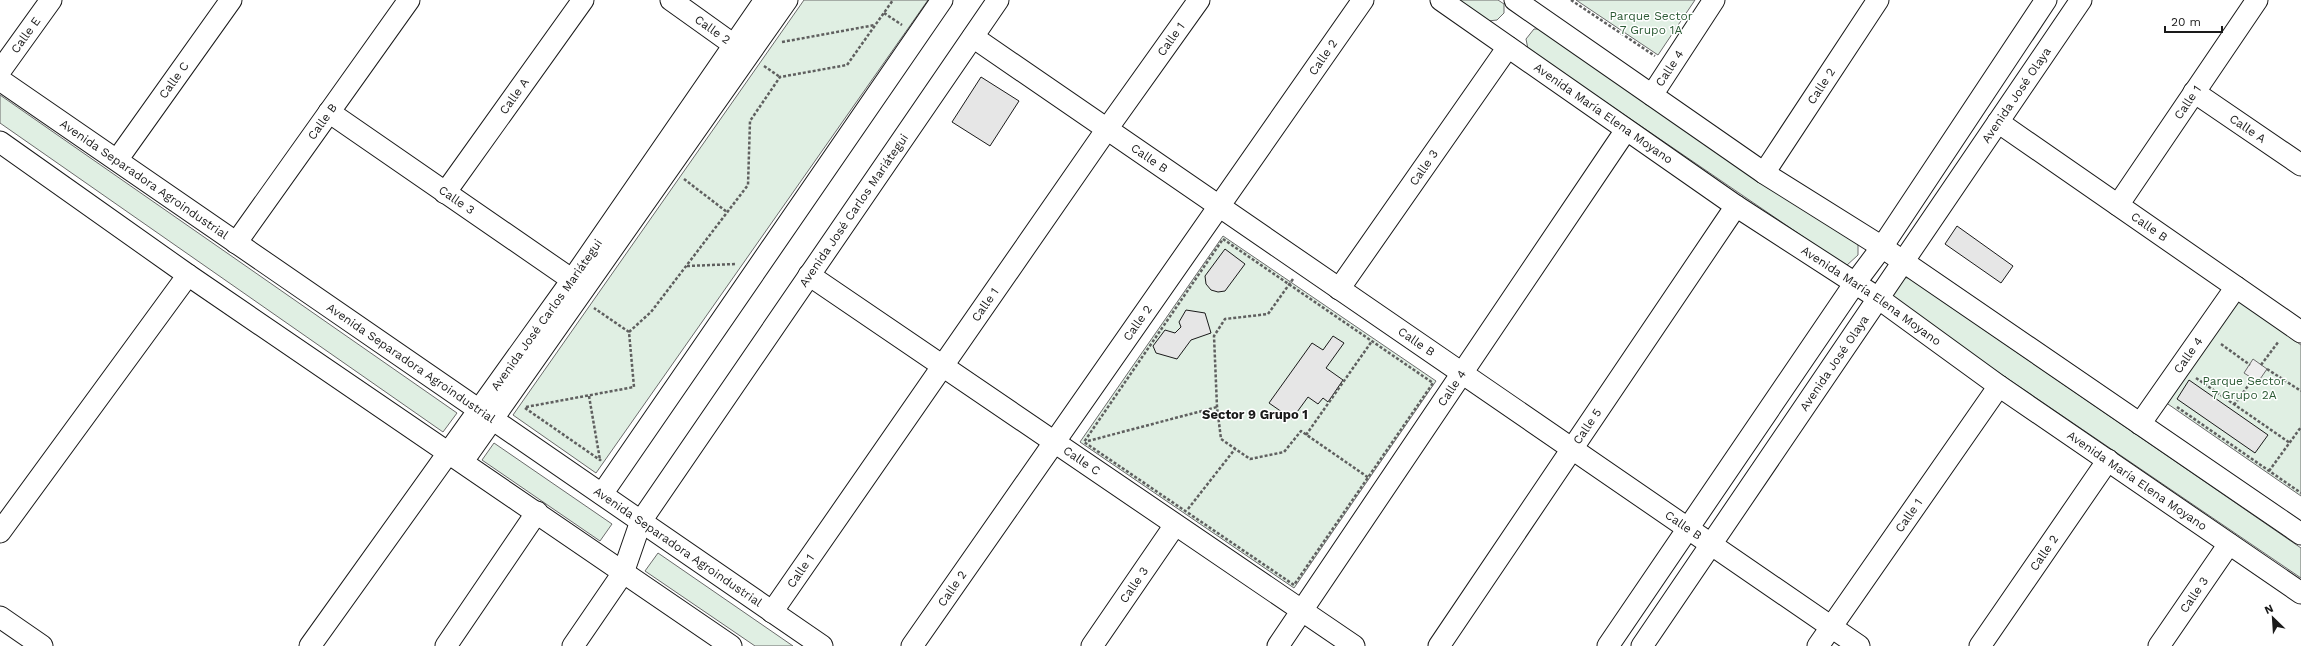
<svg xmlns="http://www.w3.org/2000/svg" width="2301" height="646" font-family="'Work Sans',sans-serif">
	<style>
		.green { fill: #e0efe3; stroke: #6a6a6a }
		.parking { fill: #ededed; stroke: #6a6a6a }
		.building { fill: #e6e6e6; stroke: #1a1a1a }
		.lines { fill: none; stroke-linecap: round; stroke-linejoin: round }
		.minor-casing { stroke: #1a1a1a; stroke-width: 23 }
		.path { stroke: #5f5f5f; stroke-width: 2.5; stroke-dasharray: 3 2; stroke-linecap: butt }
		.minor { stroke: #fff; stroke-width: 21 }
		.labels { text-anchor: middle; stroke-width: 3; stroke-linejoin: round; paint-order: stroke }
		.park-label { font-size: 12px; fill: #2b5a34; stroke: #fff }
		.street-label { font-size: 12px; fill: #1a1a1a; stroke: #fff }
		.neighbourhood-label { font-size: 13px; font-weight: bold; fill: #1a1a1a; stroke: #fff }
	</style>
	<rect width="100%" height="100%" fill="#fff"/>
	<g class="green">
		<path d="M804,0H928L596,473L513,415Z"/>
		<path d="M1456,0H1498L1504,4V13L1497,20L1488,21Z"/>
		<path d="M1576,0H1695L1658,55Z"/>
		<path d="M1534,29H1543L1858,244V255L1846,266L1528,49L1526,39Z"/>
		<path d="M0,95L457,413L443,432L0,123Z"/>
		<path d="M1223,236L1436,381L1294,588L1080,442Z"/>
		<path d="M1899,277L1909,278L2301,548V578L1892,300L1891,282Z"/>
		<path d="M2237,300L2301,345V496L2165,402Z"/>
		<path d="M494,443L612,524L600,541L482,460Z"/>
		<path d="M658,553L793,646H755L645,571Z"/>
	</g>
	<path class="parking" d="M2253,359L2267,369L2258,382L2244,373Z"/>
	<g class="building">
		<path d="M981,77L1019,101L990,146L952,122Z"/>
		<path d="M1957,226L2013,266L2001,283L1945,244Z"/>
		<path d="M1225,249L1245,264L1225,291L1218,292L1211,290L1206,284L1205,276Z"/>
		<path d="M1186,310L1205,313L1211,333L1191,340L1177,359L1156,353L1153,346L1165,330L1175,333L1181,327L1179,322Z"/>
		<path d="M1333,336L1344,343L1326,368L1343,380L1328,402L1323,398L1318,404L1308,397L1292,419L1269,403L1312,343L1323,350Z"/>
		<path d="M2189,380L2268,435L2255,453L2177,399Z"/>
	</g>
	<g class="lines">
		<g class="minor-casing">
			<g id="minor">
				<path id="s1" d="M671,0L734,45"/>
				<path id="s2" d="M1441,0L1736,206L1878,298L1999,386L2301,593"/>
				<path d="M1515,0L1764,173L1882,247L2301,534"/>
				<path id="s3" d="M973,37L1859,646"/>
				<path id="s4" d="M0,71L51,0"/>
				<path id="s5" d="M0,80L822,646"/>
				<path id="s6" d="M2194,92L2301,165"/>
				<path id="s7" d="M1652,95L1714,0"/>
				<path id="s8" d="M329,112L584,288"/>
				<path id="s9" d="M1998,122L2301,332"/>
				<path d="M0,142L188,275L731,646"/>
				<path id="s10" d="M117,160L231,0"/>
				<path id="s11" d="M1764,173L1878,0"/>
				<path id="s12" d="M445,193L583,0"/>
				<path id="s13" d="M2118,205L2257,0"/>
				<path id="s14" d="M236,243L409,0"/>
				<path id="s15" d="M809,275L1354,646"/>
				<path id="s16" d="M1339,289L1508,47"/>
				<path id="s17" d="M2140,424L2236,287"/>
				<path d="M463,461L787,0"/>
				<path d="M602,494L942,0"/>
				<path d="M0,532L188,275"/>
				<path id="s18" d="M772,612L1107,129L1199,0"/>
				<path d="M0,617L42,646"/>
				<path id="s19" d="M310,646L572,280L765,0"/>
				<path d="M446,646L537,512"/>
				<path id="s20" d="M573,646L623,573L641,521L998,0"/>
				<path id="s21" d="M912,646L1363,0"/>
				<path id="s22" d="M1092,646L1175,525"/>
				<path id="s23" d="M1278,646L1626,130"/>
				<path id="s24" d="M1439,646L1736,206"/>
				<path d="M1608,646L1855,283L1882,247L2046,0"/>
				<path id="s25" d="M1642,646L2081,0"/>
				<path id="s26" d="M1818,646L1999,386"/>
				<path id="s27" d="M1980,646L2108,460"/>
				<path id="s28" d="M2159,646L2229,544"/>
			</g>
		</g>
		<g class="path">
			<path d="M1571,0L1655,56"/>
			<path d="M884,13L902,25"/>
			<path d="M782,42L875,25"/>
			<path d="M764,66L780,77"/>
			<path d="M684,179L727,212"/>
			<path d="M1223,239L1433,383L1294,585L1084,442Z"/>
			<path d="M687,266L736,264"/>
			<path d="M1293,279L1268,314L1225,319L1214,336L1217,407L1221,439L1250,459L1284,452L1301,431L1369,478"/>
			<path d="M629,332L651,312L748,185L750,121L780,77L847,65L893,0"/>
			<path d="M2221,344L2250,365"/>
			<path d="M2261,365L2279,341"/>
			<path d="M2267,369L2301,391"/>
			<path d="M2196,378L2290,443"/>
			<path d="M589,396L600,460"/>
			<path d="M2234,405L2253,379"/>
			<path d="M526,407L634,387L629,332L594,308"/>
			<path d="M2177,407L2301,493"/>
			<path d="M525,408L600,460L601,459"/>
			<path d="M1306,435L1372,341"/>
			<path d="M1088,441L1217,407"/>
			<path d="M2269,471L2301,427"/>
			<path d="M1188,509L1235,449"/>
		</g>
		<use href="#minor" class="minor"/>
	</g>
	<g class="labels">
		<g class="park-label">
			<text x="1651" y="20">Parque Sector<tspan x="1651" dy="14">7 Grupo 1A</tspan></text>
			<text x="2244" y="385">Parque Sector<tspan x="2244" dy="14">7 Grupo 2A</tspan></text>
		</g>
		<g class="street-label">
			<text dy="4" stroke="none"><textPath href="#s1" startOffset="51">Calle 2</textPath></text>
			<text dy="4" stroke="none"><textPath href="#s4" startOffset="44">Calle E</textPath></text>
			<text dy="4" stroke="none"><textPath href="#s18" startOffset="698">Calle 1</textPath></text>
			<text dy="4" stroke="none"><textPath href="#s21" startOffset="718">Calle 2</textPath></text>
			<text dy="4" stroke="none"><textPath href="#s7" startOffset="32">Calle 4</textPath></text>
			<text dy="4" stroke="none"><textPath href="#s10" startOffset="98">Calle C</textPath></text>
			<text dy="4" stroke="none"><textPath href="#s11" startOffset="104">Calle 2</textPath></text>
			<text dy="4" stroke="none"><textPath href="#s25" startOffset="666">Avenida José Olaya</textPath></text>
			<text dy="4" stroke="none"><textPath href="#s12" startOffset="119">Calle A</textPath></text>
			<text dy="4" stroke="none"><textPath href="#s13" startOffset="124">Calle 1</textPath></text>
			<text dy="4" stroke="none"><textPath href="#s2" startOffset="198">Avenida María Elena Moyano</textPath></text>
			<text dy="4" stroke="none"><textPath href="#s14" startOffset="149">Calle B</textPath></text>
			<text dy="4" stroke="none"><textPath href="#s6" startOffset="65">Calle A</textPath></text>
			<text dy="4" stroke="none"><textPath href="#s3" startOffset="214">Calle B</textPath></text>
			<text dy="4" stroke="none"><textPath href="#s16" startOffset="148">Calle 3</textPath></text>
			<text dy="4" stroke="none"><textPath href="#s5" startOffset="175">Avenida Separadora Agroindustrial</textPath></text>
			<text dy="4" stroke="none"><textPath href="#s8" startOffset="155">Calle 3</textPath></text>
			<text dy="4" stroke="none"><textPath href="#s20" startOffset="520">Avenida José Carlos Mariátegui</textPath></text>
			<text dy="4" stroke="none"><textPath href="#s9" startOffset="184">Calle B</textPath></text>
			<text dy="4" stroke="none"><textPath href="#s2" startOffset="522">Avenida María Elena Moyano</textPath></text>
			<text dy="4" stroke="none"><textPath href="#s18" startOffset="374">Calle 1</textPath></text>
			<text dy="4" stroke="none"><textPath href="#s19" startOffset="407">Avenida José Carlos Mariátegui</textPath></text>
			<text dy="4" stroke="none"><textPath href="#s21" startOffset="394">Calle 2</textPath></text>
			<text dy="4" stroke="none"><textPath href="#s3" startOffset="538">Calle B</textPath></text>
			<text dy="4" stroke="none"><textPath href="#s17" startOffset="84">Calle 4</textPath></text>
			<text dy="4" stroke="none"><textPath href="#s5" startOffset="499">Avenida Separadora Agroindustrial</textPath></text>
			<text dy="4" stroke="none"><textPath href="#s25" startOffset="342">Avenida José Olaya</textPath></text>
			<text dy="4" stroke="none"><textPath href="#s23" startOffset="311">Calle 4</textPath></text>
			<text dy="4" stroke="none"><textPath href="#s24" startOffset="265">Calle 5</textPath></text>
			<text dy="4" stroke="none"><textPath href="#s15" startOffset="330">Calle C</textPath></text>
			<text dy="4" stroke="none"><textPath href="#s2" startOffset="846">Avenida María Elena Moyano</textPath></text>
			<text dy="4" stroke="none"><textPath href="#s26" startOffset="159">Calle 1</textPath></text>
			<text dy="4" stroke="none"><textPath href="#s3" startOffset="862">Calle B</textPath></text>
			<text dy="4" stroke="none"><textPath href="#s5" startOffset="823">Avenida Separadora Agroindustrial</textPath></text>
			<text dy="4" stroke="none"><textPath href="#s27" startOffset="113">Calle 2</textPath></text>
			<text dy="4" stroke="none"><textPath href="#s18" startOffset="50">Calle 1</textPath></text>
			<text dy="4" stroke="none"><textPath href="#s22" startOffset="74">Calle 3</textPath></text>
			<text dy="4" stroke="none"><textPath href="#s21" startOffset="70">Calle 2</textPath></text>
			<text dy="4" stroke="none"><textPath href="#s28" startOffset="62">Calle 3</textPath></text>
		</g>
		<g class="neighbourhood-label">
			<text x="1255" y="419">Sector 9 Grupo 1</text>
		</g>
	</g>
	<g transform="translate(2273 618) rotate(335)" stroke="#ffffff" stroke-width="3" paint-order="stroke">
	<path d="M0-3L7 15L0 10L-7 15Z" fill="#1a1a1a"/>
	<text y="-6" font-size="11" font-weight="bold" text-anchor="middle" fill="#1a1a1a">N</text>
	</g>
	<path d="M2165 26v6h57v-6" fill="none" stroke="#1a1a1a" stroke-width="2"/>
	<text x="2171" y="26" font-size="12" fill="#1a1a1a" stroke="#ffffff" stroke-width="3" paint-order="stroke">20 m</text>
</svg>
